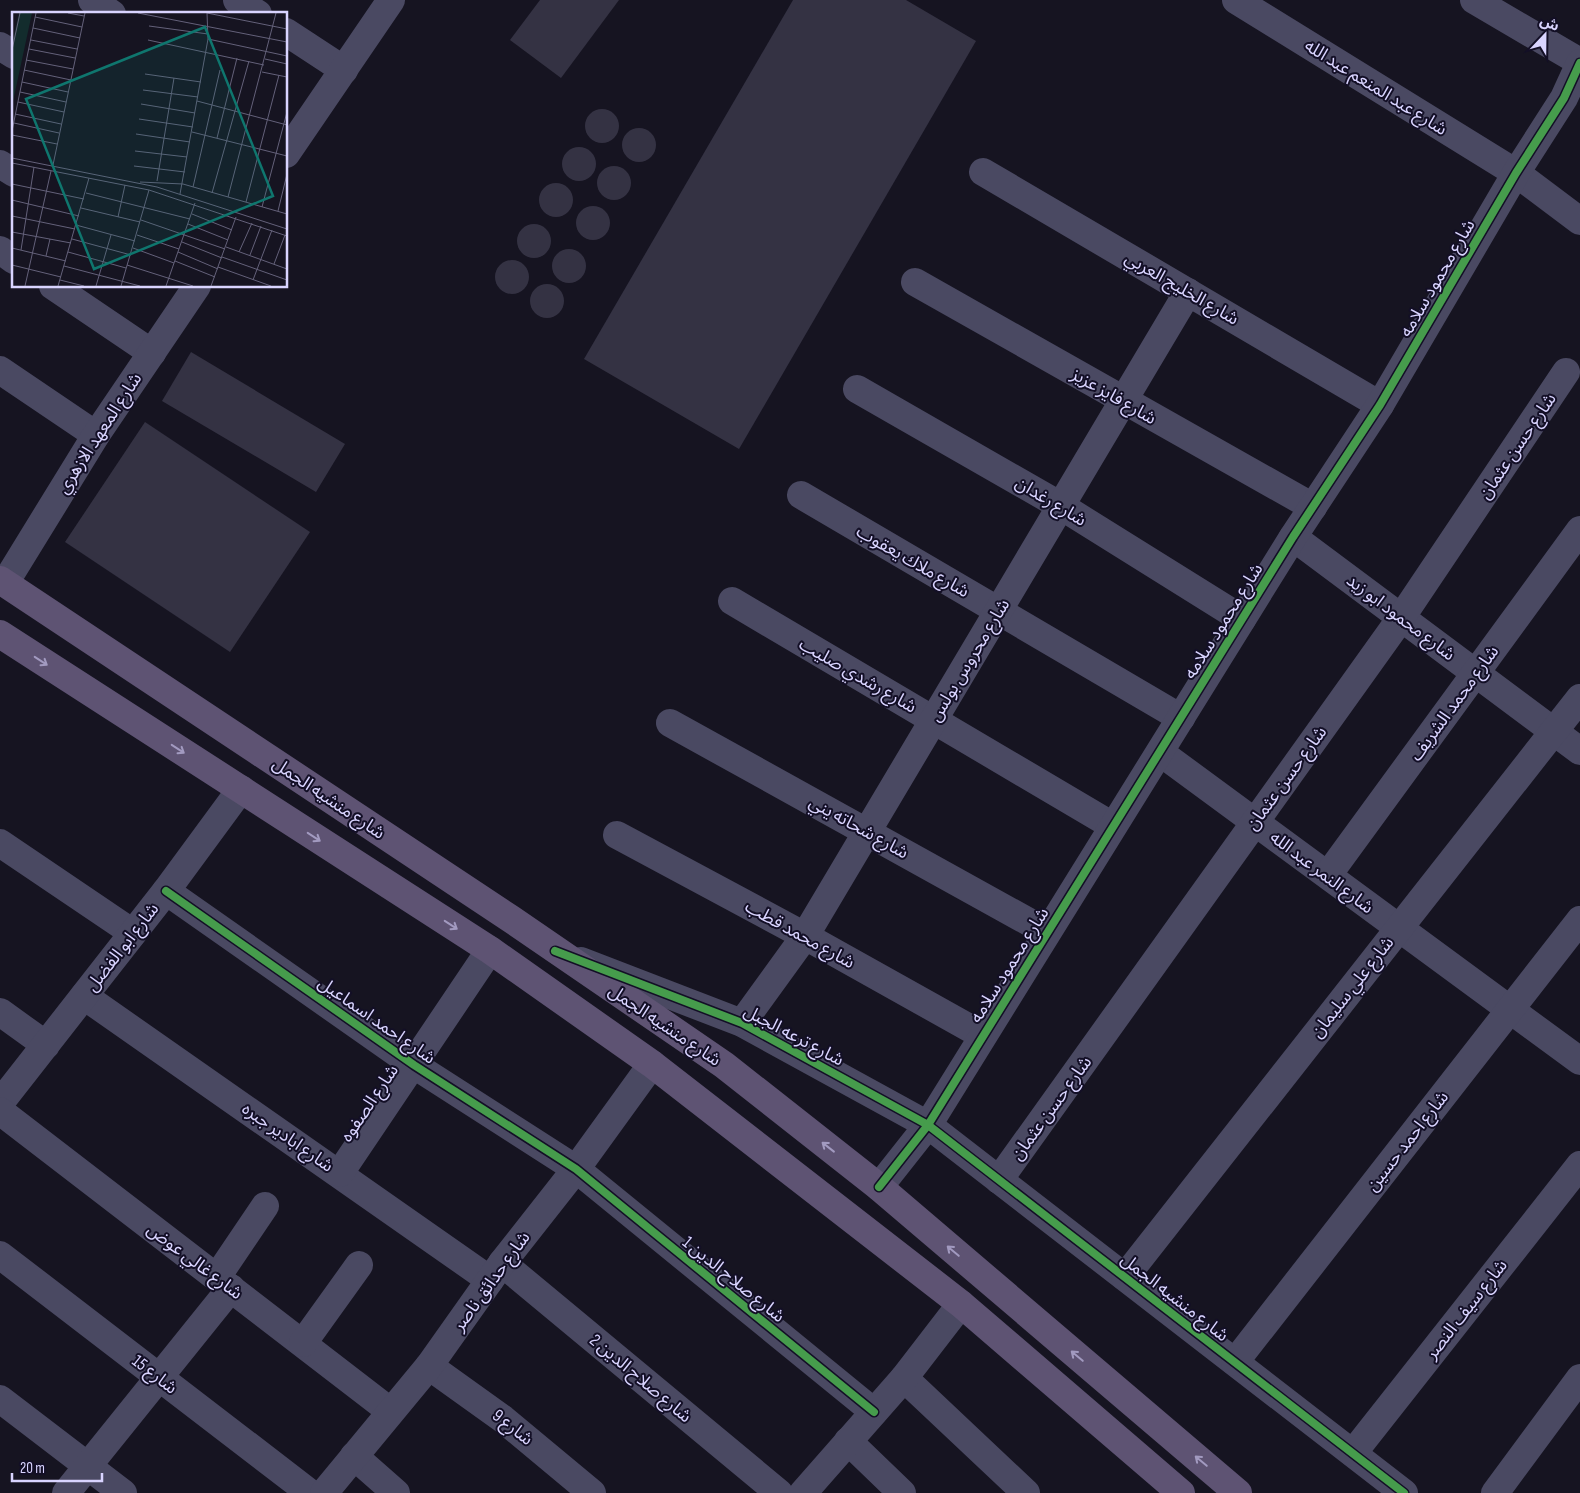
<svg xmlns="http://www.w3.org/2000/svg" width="1580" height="1493" font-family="'Sofia Sans Condensed','Noto Sans Arabic',sans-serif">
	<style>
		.building { fill: #343243 }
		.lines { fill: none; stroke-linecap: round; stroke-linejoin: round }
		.minor { stroke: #4a4962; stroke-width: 28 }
		.primary { stroke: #5e5373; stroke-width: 28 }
		.cycleway-casing { stroke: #130f26; stroke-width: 11 }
		.cycleway { stroke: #469c4c; stroke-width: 8 }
		.oneway { stroke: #a29ac0 }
		.labels { text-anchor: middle; stroke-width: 4; stroke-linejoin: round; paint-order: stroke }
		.street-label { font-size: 18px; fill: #d9d4ff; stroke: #130f26 }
		.inset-road { fill: none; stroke: #64617a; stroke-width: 1 }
		.view { fill: #0f766e; fill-opacity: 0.15; stroke: #0f766e; stroke-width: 2.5 }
		.inset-edge { fill: none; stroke: #d9d4ff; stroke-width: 2.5 }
	</style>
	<rect width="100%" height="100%" fill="#161421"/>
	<g class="building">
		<path d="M540,0H619L561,78L510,40Z"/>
		<path d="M793,0H906L976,41L739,449L584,359Z"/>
		<circle cx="602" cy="126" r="17"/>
		<circle cx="639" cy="145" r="17"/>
		<circle cx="579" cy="164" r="17"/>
		<circle cx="614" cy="183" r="17"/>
		<circle cx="556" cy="200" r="17"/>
		<circle cx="593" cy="223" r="17"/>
		<circle cx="534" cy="241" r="17"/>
		<circle cx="569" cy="266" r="17"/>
		<circle cx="512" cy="277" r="17"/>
		<circle cx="547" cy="301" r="17"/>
		<path d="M191,352L345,444L316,492L162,401Z"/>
		<path d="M145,422L310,532L230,652L65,542Z"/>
	</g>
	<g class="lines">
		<g class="minor">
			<path d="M92,0L112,14"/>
			<path d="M237,0L258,14"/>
			<path d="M1236,0L1516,173L1580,221"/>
			<path d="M1474,0L1580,62"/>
			<path d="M286,32L344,70"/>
			<path d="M0,46L14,55"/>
			<path d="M286,154L391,0"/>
			<path d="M0,164L14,173"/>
			<path d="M983,172L1380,405"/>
			<path d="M0,250L14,260"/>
			<path d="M915,282L1313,507"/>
			<path d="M53,286L152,353"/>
			<path d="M0,370L96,435"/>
			<path d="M857,389L1061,506L1242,619"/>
			<path d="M801,495L1181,718"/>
			<path d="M1293,537L1580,751"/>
			<path d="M5,583L96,435L197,286"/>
			<path d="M732,601L1113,826"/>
			<path d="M670,723L1047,932"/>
			<path d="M1161,753L1580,1061"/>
			<path d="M617,835L805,936L982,1035"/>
			<path d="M0,843L133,933"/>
			<path d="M1328,875L1580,530"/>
			<path d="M166,891L414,1065L576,1169L874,1412"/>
			<path d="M581,961L742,1023L928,1125L1404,1493"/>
			<path d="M84,996L490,1280"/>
			<path d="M0,1012L46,1045"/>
			<path d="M742,1023L805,936L1188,292"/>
			<path d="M0,1103L166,891L241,789"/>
			<path d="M0,1111L390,1411"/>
			<path d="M340,1173L490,950"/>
			<path d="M999,1180L1401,618L1566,372"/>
			<path d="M879,1187L928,1125L1293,537L1380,405L1516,173L1564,98L1580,63"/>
			<path d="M0,1255L310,1493"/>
			<path d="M502,1263L779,1493"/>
			<path d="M217,1277L265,1206"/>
			<path d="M1125,1277L1580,698"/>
			<path d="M303,1343L359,1265"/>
			<path d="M1235,1362L1580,920"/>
			<path d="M429,1366L503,1419L592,1493"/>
			<path d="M904,1378L1026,1493"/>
			<path d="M0,1399L123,1493"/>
			<path d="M848,1441L902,1493"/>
			<path d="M1353,1453L1580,1165"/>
			<path d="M354,1456L396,1493"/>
			<path d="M66,1493L231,1288"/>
			<path d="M324,1493L429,1366L502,1263L576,1169L652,1064"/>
			<path d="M803,1493L904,1378L961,1304"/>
			<path d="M1495,1493L1580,1378"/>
		</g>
		<g class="primary">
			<path d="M0,580L511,919L724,1065L879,1187L1238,1493"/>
			<path d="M0,634L490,950L652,1064L961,1304L1181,1493"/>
		</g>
		<g class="cycleway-casing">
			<g id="cycleway">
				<path d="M166,891L414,1065L576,1169L874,1412"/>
				<path d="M555,951L742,1023L928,1125L1404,1493"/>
				<path d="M879,1187L928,1125L1293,537L1380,405L1516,173L1564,98L1580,63"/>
			</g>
		</g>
		<use href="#cycleway" class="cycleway"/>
	</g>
	<defs><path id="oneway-shaft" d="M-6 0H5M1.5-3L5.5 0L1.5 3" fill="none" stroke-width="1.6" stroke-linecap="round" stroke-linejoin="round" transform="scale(1.25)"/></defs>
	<g class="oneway">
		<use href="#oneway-shaft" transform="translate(41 661) rotate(33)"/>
		<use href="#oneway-shaft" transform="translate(178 749) rotate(33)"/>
		<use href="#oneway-shaft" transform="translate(314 837) rotate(33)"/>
		<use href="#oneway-shaft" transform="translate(451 925) rotate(33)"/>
		<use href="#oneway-shaft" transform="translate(828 1147) rotate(-142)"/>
		<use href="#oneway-shaft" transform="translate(953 1251) rotate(-140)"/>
		<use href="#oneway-shaft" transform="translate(1077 1356) rotate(-140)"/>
		<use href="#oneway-shaft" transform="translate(1201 1461) rotate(-140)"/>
	</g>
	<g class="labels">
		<g class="street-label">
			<text transform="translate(1376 87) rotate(32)" y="6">شارع عبد المنعم عبد الله</text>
			<text transform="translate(1437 278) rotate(-60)" y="6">شارع محمود سلامه</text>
			<text transform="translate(1182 288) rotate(30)" y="6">شارع الخليج العربي</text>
			<text transform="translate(1114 396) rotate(30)" y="6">شارع فايز عزيز</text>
			<text transform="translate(99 433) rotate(-57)" y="6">شارع المعهد الازهري</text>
			<text transform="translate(1517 446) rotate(-56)" y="6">شارع حسن عثمان</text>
			<text transform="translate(1051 501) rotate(31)" y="6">شارع رغدان</text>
			<text transform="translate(913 561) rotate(30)" y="6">شارع ملاك يعقوب</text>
			<text transform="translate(1401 617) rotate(37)" y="6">شارع محمود ابو زيد</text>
			<text transform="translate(1223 621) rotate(-58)" y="6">شارع محمود سلامه</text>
			<text transform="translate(969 660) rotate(-59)" y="6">شارع محروس بولس</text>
			<text transform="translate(858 675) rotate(30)" y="6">شارع رشدي صليب</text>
			<text transform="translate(1454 703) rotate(-54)" y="6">شارع محمد الشريف</text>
			<text transform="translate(1286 778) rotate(-54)" y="6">شارع حسن عثمان</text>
			<text transform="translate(329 798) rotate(34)" y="6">شارع منشيه الجمل</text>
			<text transform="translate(859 827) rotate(29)" y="6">شارع شحاته يني</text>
			<text transform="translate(1322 872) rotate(37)" y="6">شارع النمر عبد الله</text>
			<text transform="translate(800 934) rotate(29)" y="6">شارع محمد قطب</text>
			<text transform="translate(122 947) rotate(-52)" y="6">شارع ابو الفضل</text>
			<text transform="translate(1009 965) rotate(-58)" y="6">شارع محمود سلامه</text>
			<text transform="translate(1352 987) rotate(-52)" y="6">شارع علي سليمان</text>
			<text transform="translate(377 1020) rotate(35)" y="6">شارع احمد اسماعيل</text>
			<text transform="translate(665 1025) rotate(34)" y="6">شارع منشيه الجمل</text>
			<text transform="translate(794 1035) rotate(28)" y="6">شارع ترعه الجبل</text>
			<text transform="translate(369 1103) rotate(-56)" y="6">شارع الصفوه</text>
			<text transform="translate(1051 1108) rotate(-54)" y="6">شارع حسن عثمان</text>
			<text transform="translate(288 1137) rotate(35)" y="6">شارع ابادير جبره</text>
			<text transform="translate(1407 1141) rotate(-52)" y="6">شارع احمد حسين</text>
			<text transform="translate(195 1261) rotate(37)" y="6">شارع غالي عوض</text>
			<text transform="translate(734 1279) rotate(39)" y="6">شارع صلاح الدين 1</text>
			<text transform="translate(491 1281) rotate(-54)" y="6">شارع حدائق ناصر</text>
			<text transform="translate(1175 1297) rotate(38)" y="6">شارع منشيه الجمل</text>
			<text transform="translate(1466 1309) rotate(-52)" y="6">شارع سيف النصر</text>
			<text transform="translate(155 1374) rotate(38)" y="6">شارع 15</text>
			<text transform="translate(641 1378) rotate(40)" y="6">شارع صلاح الدين 2</text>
			<text transform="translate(513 1427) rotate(38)" y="6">شارع 9</text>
		</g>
	</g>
	<g transform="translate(12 12)">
		<rect width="275" height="275" fill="#161421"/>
		<path d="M7,1H20L0,94V32Z" fill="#132c2d"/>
		<path class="inset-road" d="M56,1L72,4M126,1L275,30M195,1L275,17M23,5L70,15M137,14L196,22M21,16L68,26M196,27L275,44M19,28L65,37M136,28L252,53M17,37L63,46M0,38L8,1M253,47L275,52M14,48L61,57M12,58L59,68M250,60L275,65M133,62L189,70M10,70L56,80M131,78L186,85M8,80L54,90M185,89L275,113M6,90L52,100M129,92L183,101M3,102L49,112M127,107L181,115M2,111L47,121M0,119L24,1M180,120L275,144M124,122L178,130M0,123L45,132M205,126L225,46M123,139L175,145M0,146L145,175L275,217M0,151L137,178L275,224M41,153L73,1M122,154L173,160M145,169L162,66M128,170L171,172L275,202M0,172L72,187M181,175L208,58M74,181L178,207M200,181L237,49M168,182L196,27L195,1M216,185L264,1M0,188L67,204M234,190L267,63M250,195L275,100M69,196L128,210M266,199L275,162M180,202L220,218M0,204L63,217M106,205L113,173M129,208L213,237M176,212L216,228M64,213L123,229M0,220L59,231M125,223L167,237M60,227L119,243M170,230L210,246M214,235L275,257M0,236L54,249M121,236L162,251M9,238L22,155M56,240L114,256M166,240L206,257M227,240L240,211M238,243L249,214M34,244L38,227M210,245L275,268M163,249L203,265M262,252L273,223M0,253L49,265M115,253L181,274M52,254L128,274M206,255L259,274M48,268L72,274M241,268L260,218M13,274L39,159M46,274L77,166M84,274L99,223M109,274L137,178M154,274L183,191M199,274L224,205"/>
		<path class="view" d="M193,15L261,184L82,257L14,87Z"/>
		<rect width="275" height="275" class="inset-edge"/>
	</g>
	<g transform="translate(1545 35) rotate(22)" stroke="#130f26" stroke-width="4" paint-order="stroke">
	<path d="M0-4L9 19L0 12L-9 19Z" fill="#d9d4ff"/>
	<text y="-8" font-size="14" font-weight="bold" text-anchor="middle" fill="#d9d4ff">ش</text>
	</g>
	<path d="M12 1473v8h90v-8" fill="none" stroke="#d9d4ff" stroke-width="2.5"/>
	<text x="20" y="1473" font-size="15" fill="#d9d4ff" stroke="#130f26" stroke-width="4" paint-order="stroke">20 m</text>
</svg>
